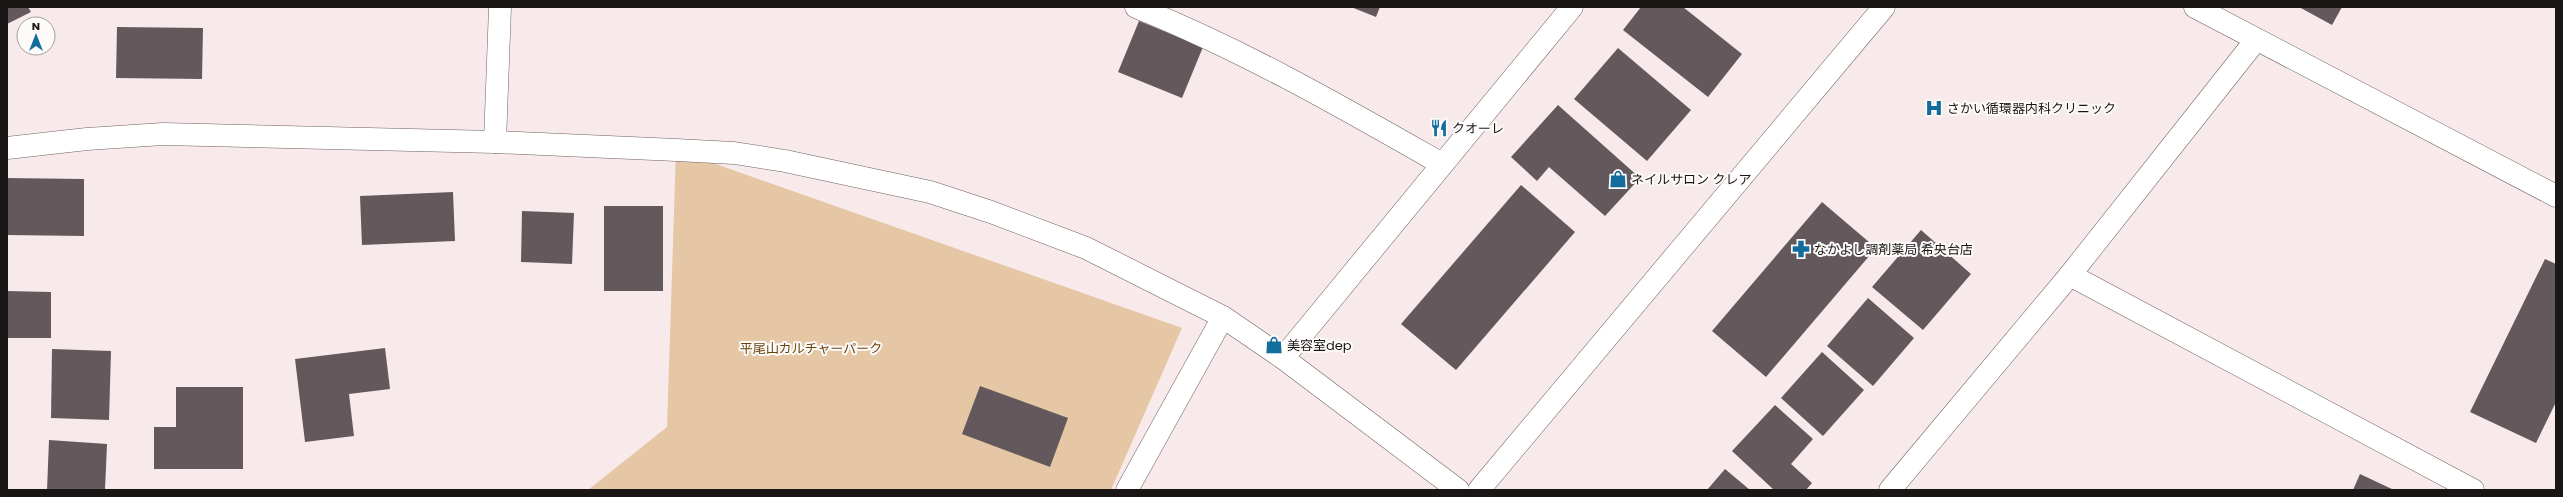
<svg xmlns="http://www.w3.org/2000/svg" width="2563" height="497" font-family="Poppins,'Noto Sans JP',sans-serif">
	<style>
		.green { fill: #e5c7a5 }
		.building { fill: #63595d }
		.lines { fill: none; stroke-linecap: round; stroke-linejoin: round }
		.street-casing { stroke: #6e6262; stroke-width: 23 }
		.secondary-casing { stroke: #6e6262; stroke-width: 23 }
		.street { stroke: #fff; stroke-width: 22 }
		.secondary { stroke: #fff; stroke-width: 22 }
		.labels { text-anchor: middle; stroke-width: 4; stroke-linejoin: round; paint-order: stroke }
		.poi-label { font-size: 13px; fill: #1b1616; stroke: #fdfafa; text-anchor: start }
		.park-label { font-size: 13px; fill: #69440d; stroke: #fdfafa }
	</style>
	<rect width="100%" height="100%" fill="#f8eaea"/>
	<path class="green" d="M676,150L1182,328L1111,490H588L667,427Z"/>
	<g class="building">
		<path d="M7,7H28L31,12L7,24Z"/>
		<path d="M1351,7H1380L1376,17Z"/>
		<path d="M1641,7H1683L1742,54L1708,97L1623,30Z"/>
		<path d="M2299,7H2342L2332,25Z"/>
		<path d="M1139,21L1203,47L1182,98L1118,72Z"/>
		<path d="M117,27L203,28L202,79L116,78Z"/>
		<path d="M1618,48L1691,110L1647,161L1574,99Z"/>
		<path d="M1558,105L1640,178L1605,216L1549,167L1537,181L1511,157Z"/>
		<path d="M7,178L84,179V236L7,235Z"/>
		<path d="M1521,185L1575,232L1456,370L1401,324Z"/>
		<path d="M453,192L455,241L362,245L360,196Z"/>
		<path d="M1822,202L1876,248L1766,377L1712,331Z"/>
		<rect x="604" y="206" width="59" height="85"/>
		<path d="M522,211L574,213L572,264L521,262Z"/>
		<path d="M1921,230L1971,274L1923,330L1872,287Z"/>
		<path d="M2545,259L2556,264V402L2536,443L2470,412Z"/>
		<path d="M7,291L51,292V338H7Z"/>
		<path d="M1868,298L1914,338L1873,386L1827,346Z"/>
		<path d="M385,348L390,389L349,394L354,436L305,442L295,359Z"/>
		<path d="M52,349L111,351L109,420L51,418Z"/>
		<path d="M1822,352L1864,390L1823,436L1781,398Z"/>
		<path d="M980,386L1068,418L1050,467L962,434Z"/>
		<path d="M176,387H243V469H154V427H176Z"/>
		<path d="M1775,405L1813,439L1791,464L1812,483L1806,490H1774L1732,451Z"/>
		<path d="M49,440L107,444L105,490H47Z"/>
		<path d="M1725,469L1750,490H1707Z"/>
		<path d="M2360,474L2394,490H2353Z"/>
	</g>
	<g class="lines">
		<g class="street-casing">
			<g id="street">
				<path d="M1136,7C1243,50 1342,107 1442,164"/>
				<path d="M2195,7L2556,196"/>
				<path d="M495,142L500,7"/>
				<path d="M2070,275L2473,490"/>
				<path d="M1283,358L1572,7"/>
				<path d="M1127,490L1223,317"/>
				<path d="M1890,490L2070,275L2256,40"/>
			</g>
		</g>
		<g class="secondary-casing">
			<g id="secondary">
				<path d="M7,148L87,139L163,134L495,142L676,150L734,153L785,161L930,192L991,212L1086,248L1223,317L1283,358L1458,490"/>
				<path d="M1479,490L1884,7"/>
			</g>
		</g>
		<use href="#street" class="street"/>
		<use href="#secondary" class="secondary"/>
	</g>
	<defs>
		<g id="hospital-bare" transform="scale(1.38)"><path d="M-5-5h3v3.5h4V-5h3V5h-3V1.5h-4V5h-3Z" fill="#136d9c" stroke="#fdfafa" stroke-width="2.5" paint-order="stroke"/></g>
		<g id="restaurant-bare" transform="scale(1.38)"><path d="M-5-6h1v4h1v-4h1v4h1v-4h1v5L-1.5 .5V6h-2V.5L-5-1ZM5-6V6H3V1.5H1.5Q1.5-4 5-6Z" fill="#136d9c" stroke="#fdfafa" stroke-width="2.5" paint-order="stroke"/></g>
		<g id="shop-bare" transform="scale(1.38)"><path d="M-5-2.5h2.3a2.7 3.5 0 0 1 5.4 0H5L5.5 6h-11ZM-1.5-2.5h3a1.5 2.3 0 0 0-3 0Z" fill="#136d9c" stroke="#fdfafa" stroke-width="2.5" paint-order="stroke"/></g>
		<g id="pharmacy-bare" transform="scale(1.38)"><path d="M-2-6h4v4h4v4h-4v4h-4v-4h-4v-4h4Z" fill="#136d9c" stroke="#fdfafa" stroke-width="2.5" paint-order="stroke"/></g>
	</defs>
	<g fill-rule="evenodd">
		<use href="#hospital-bare" x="1934" y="108"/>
		<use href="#restaurant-bare" x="1439" y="128"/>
		<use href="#shop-bare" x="1618" y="179"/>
		<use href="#pharmacy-bare" x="1801" y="249"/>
		<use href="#shop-bare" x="1274" y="345"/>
	</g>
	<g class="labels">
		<g class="poi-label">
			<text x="1947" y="113">さかい循環器内科クリニック</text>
			<text x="1452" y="133">クオーレ</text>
			<text x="1631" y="184">ネイルサロン クレア</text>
			<text x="1814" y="254">なかよし調剤薬局 希央台店</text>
			<text x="1287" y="350">美容室dep</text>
		</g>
		<g class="park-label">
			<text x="811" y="353">平尾山カルチャーパーク</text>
		</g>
	</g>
	<rect width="2563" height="497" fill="none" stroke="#1b1616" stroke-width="16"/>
	<g transform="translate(36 36)"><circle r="19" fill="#fdfafa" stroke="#a39f9f"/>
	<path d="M0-3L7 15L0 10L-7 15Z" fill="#136d9c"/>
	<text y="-6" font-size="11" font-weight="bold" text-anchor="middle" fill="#1b1616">N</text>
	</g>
</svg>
